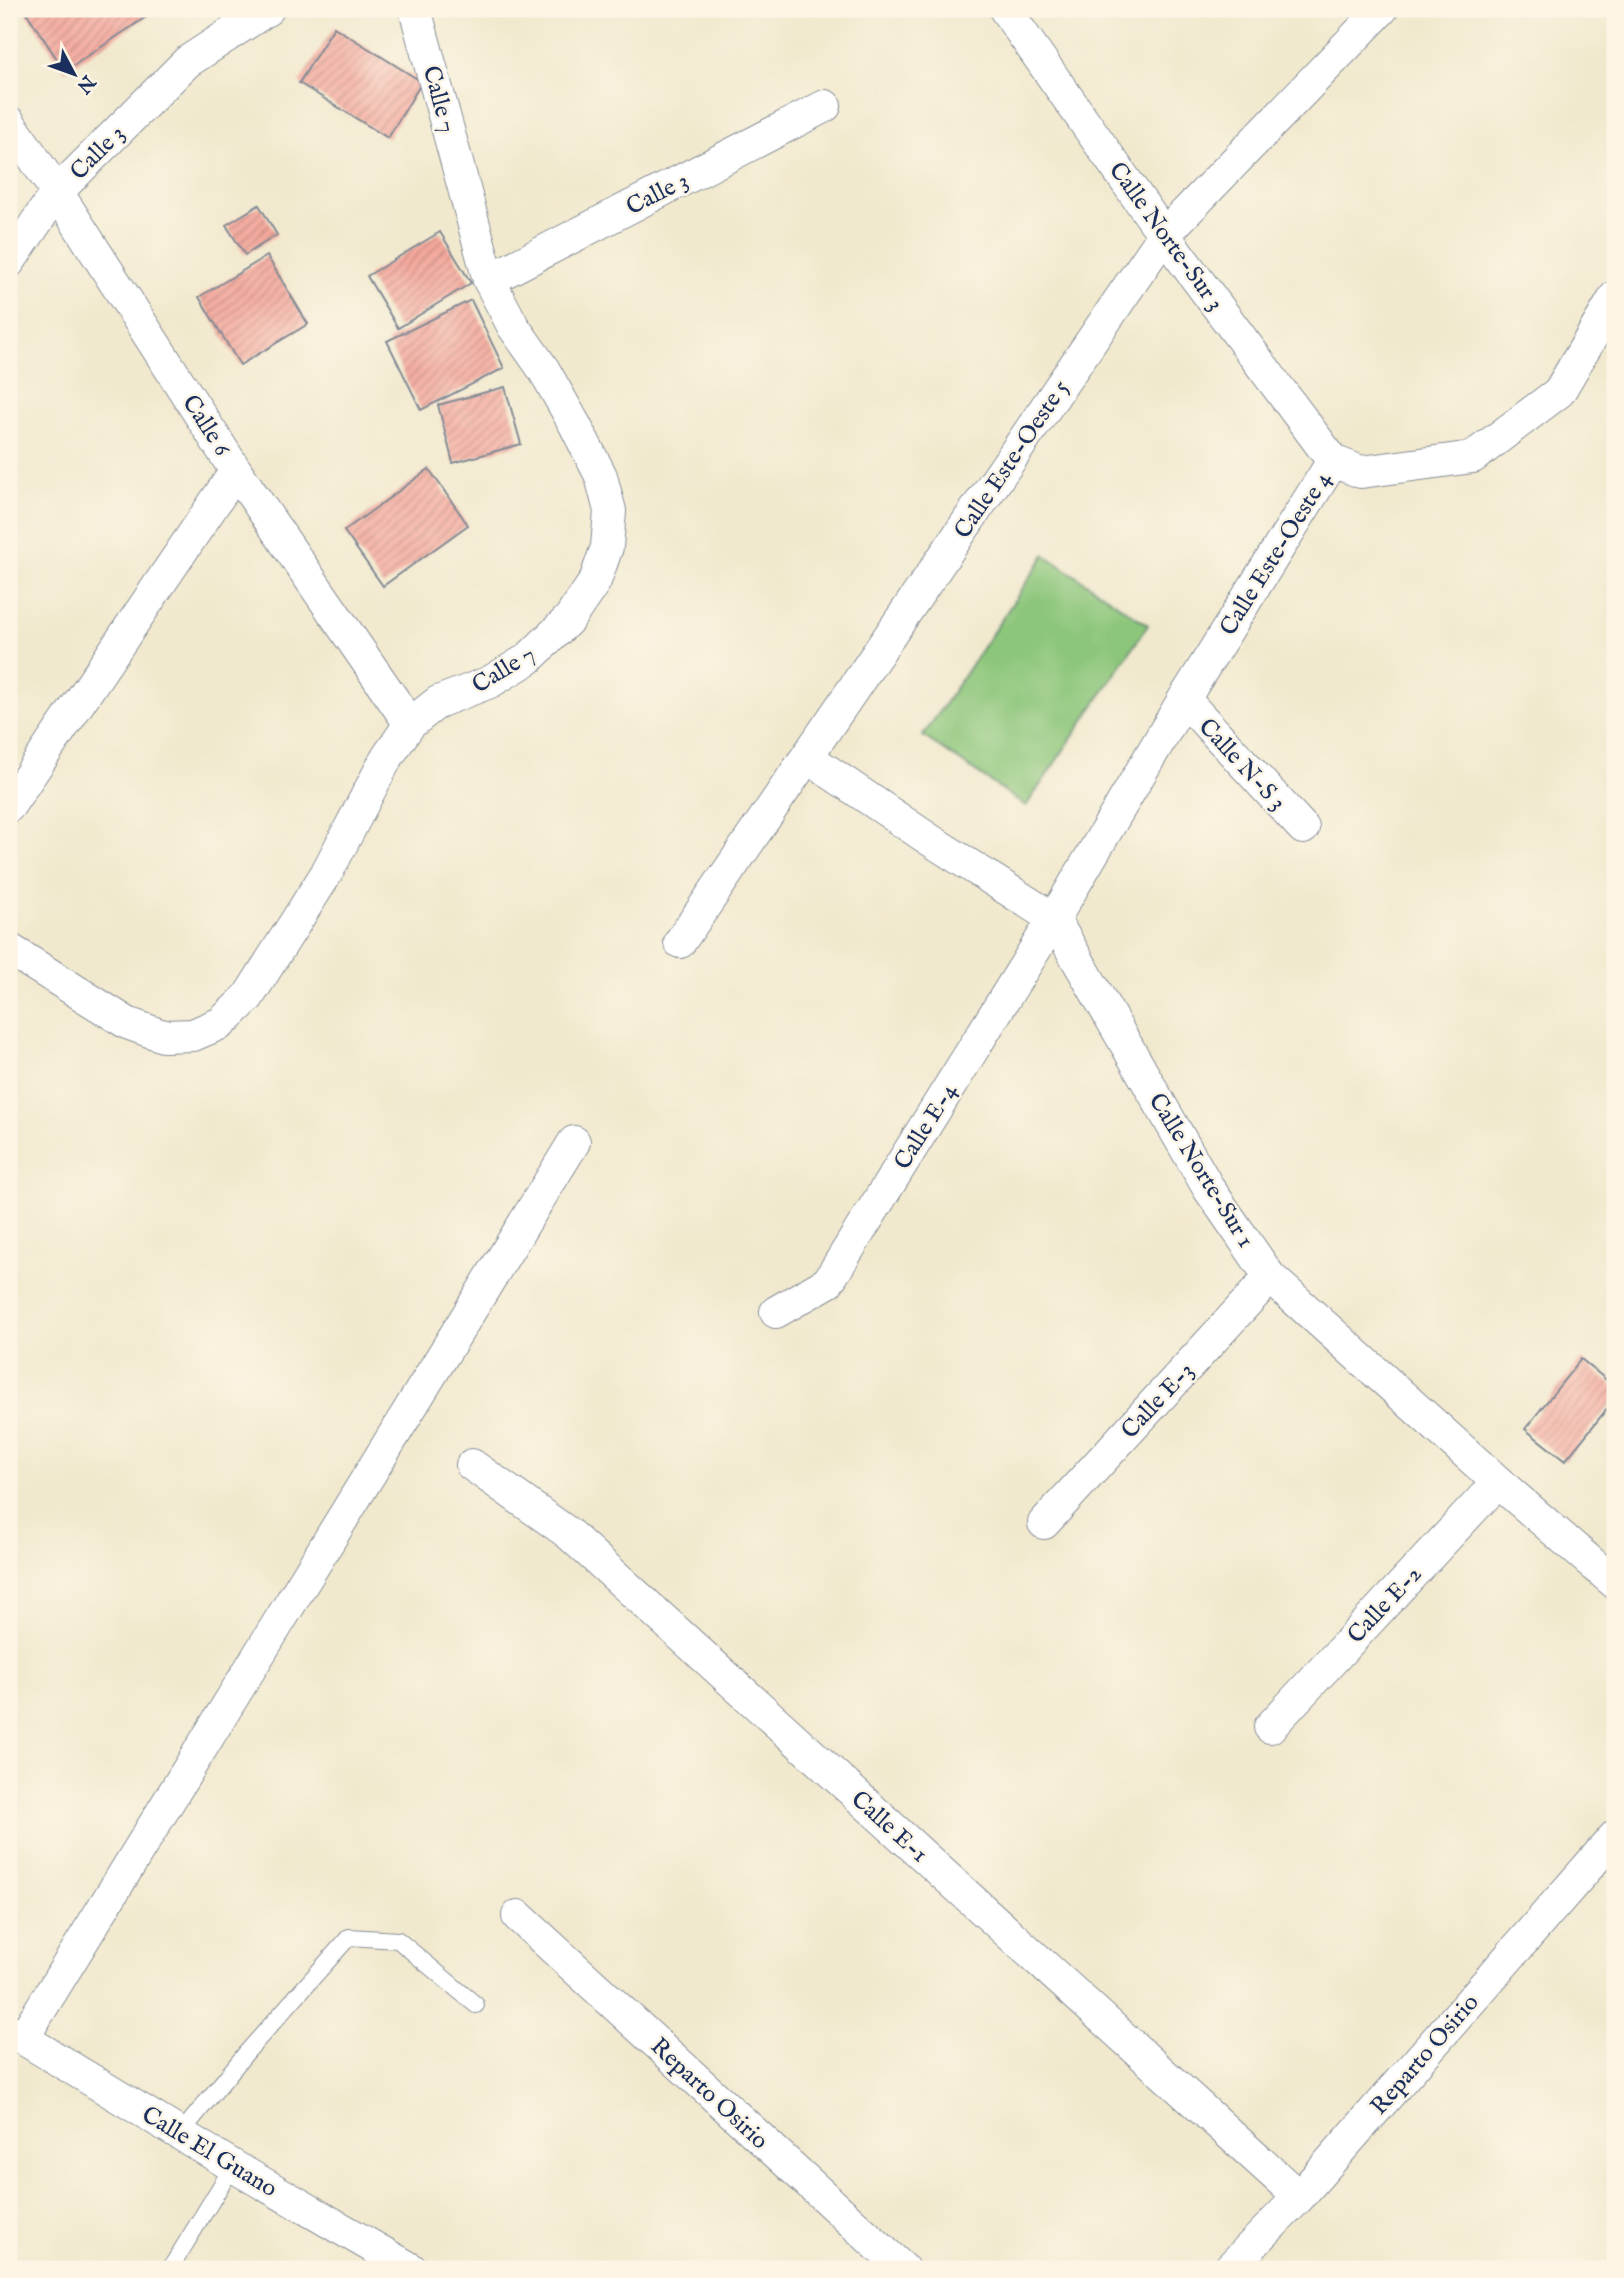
<svg xmlns="http://www.w3.org/2000/svg" width="1624" height="2278" font-family="'IM FELL English',serif">
	<style>
		.grass { fill: #8cc67a; stroke: #547a6c; stroke-width: 2 }
		.building { fill: url(#building-hatch) }
		.lines { fill: none; stroke-linecap: round; stroke-linejoin: round }
		.lane-casing { stroke: #868c96; stroke-width: 18 }
		.street-casing { stroke: #868c96; stroke-width: 34 }
		.lane { stroke: #fff; stroke-width: 16 }
		.street { stroke: #fff; stroke-width: 32 }
		.labels { text-anchor: middle; stroke-width: 5; stroke-linejoin: round; paint-order: stroke }
		.street-label { font-size: 24px; fill: #1b2f5e; stroke: #fcf5e5 }
	</style>
	<defs>
		<pattern id="building-hatch" width="6" height="6" patternUnits="userSpaceOnUse" patternTransform="scale(1.75)"><rect width="6" height="6" fill="#f4a79b"/><path d="M-1 1l2-2M0 6l6-6M5 7l2-2" fill="none" stroke="#c58882"/></pattern>
	</defs>
	<rect width="100%" height="100%" fill="#fcf5e5"/>
	<filter id="ink" filterUnits="userSpaceOnUse"><feTurbulence type="fractalNoise" baseFrequency=".0143" numOctaves="2"/><feDisplacementMap in="SourceGraphic" scale="14" xChannelSelector="R" yChannelSelector="G"/><feConvolveMatrix kernelMatrix="1 2 1 2 8 2 1 2 1" color-interpolation-filters="sRGB"/></filter>
	<filter id="wash" filterUnits="userSpaceOnUse"><feTurbulence type="fractalNoise" baseFrequency=".00686" numOctaves="4" result="noise"/><feDisplacementMap in="SourceGraphic" scale="28" xChannelSelector="R" yChannelSelector="G"/><feGaussianBlur stdDeviation="1.57" result="paint"/><feColorMatrix in="noise" values="0 0 0 0 0 0 0 0 0 0 0 0 0 0 0 0 0 1.4 0 .05"/><feComposite in="paint" operator="in"/></filter>
	<g filter="url(#wash)">
		<rect width="100%" height="100%" fill="#f1e9ce"/>
		<path class="grass" d="M1045,555L1148,625L1026,806L923,736Z"/>
		<g id="blocks">
			<g class="building">
				<path d="M24,9H158L65,71Z"/>
				<path d="M334,27L422,82L388,138L299,83Z"/>
				<path d="M259,205L277,235L245,255L226,225Z"/>
				<path d="M440,232L471,283L398,328L367,276Z"/>
				<path d="M267,256L308,324L240,365L199,297Z"/>
				<path d="M471,300L504,368L421,410L387,341Z"/>
				<path d="M505,387L521,444L453,463L438,405Z"/>
				<path d="M429,469L468,525L383,586L344,531Z"/>
				<path d="M1581,1359L1615,1387V1399L1565,1461L1525,1429Z"/>
			</g>
		</g>
	</g>
	<g filter="url(#ink)">
		<use href="#blocks" fill-opacity="0" stroke="#868c96" stroke-width="2"/>
		<g class="lines">
			<g class="lane-casing">
				<g id="lane">
					<path d="M181,2133L246,2053L349,1937L398,1940L476,2005"/>
					<path d="M170,2269L233,2166"/>
				</g>
			</g>
			<g class="street-casing">
				<g id="street">
					<path d="M1005,9L1164,235L1333,461"/>
					<path d="M9,122L57,192L236,471L410,724"/>
					<path d="M9,262L57,192L187,62L268,9"/>
					<path d="M489,280L825,106"/>
					<path d="M1333,461L1361,472L1473,457L1559,392L1615,297"/>
					<path d="M1184,699L1303,828"/>
					<path d="M807,757L927,838L1054,919L1209,1189L1270,1277L1498,1482L1615,1583"/>
					<path d="M9,806L236,471"/>
					<path d="M680,942L1164,235L1382,9"/>
					<path d="M9,949L127,1023L163,1036L193,1035L221,1023L248,997L326,874L386,759L410,724L438,702L490,682L528,659L569,619L595,581L607,547L610,511L601,476L575,425L544,370L513,326L489,280L415,9"/>
					<path d="M776,1312L828,1282L1054,919L1184,699L1333,461"/>
					<path d="M472,1465L568,1533L1299,2197"/>
					<path d="M1044,1523L1270,1277"/>
					<path d="M1270,1727L1498,1482"/>
					<path d="M518,1916L903,2269"/>
					<path d="M9,2030L233,2166L411,2269"/>
					<path d="M23,2038L574,1142"/>
					<path d="M1229,2269L1299,2197L1615,1836"/>
				</g>
			</g>
			<use href="#lane" class="lane"/>
			<use href="#street" class="street"/>
		</g>
	</g>
	<g class="labels">
		<g class="street-label">
			<text transform="translate(440 99) rotate(75)" y="8">Calle 7</text>
			<text transform="translate(97 152) rotate(-45)" y="8">Calle 3</text>
			<text transform="translate(657 193) rotate(-27)" y="8">Calle 3</text>
			<text transform="translate(1167 236) rotate(54)" y="8">Calle Norte-Sur 3</text>
			<text transform="translate(207 425) rotate(57)" y="8">Calle 6</text>
			<text transform="translate(1011 459) rotate(-56)" y="8">Calle Este-Oeste 5</text>
			<text transform="translate(1275 553) rotate(-58)" y="8">Calle Este-Oeste 4</text>
			<text transform="translate(503 669) rotate(-31)" y="8">Calle 7</text>
			<text transform="translate(1243 764) rotate(47)" y="8">Calle N-S 3</text>
			<text transform="translate(925 1126) rotate(-58)" y="8">Calle E-4</text>
			<text transform="translate(1202 1170) rotate(58)" y="8">Calle Norte-Sur 1</text>
			<text transform="translate(1157 1400) rotate(-47)" y="8">Calle E-3</text>
			<text transform="translate(1384 1604) rotate(-47)" y="8">Calle E-2</text>
			<text transform="translate(890 1826) rotate(42)" y="8">Calle E-1</text>
			<text transform="translate(1424 2054) rotate(-49)" y="8">Reparto Osirio</text>
			<text transform="translate(710 2093) rotate(43)" y="8">Reparto Osirio</text>
			<text transform="translate(210 2151) rotate(31)" y="8">Calle El Guano</text>
		</g>
	</g>
	<rect width="1624" height="2278" fill="none" stroke="#fcf5e5" stroke-width="35"/>
	<g transform="translate(74 74) rotate(131)" stroke="#fcf5e5" stroke-width="5" paint-order="stroke">
	<path d="M0-5L12 26L0 18L-12 26Z" fill="#1b2f5e"/>
	<text y="-10" font-size="19" font-weight="bold" text-anchor="middle" fill="#1b2f5e">N</text>
	</g>
</svg>
